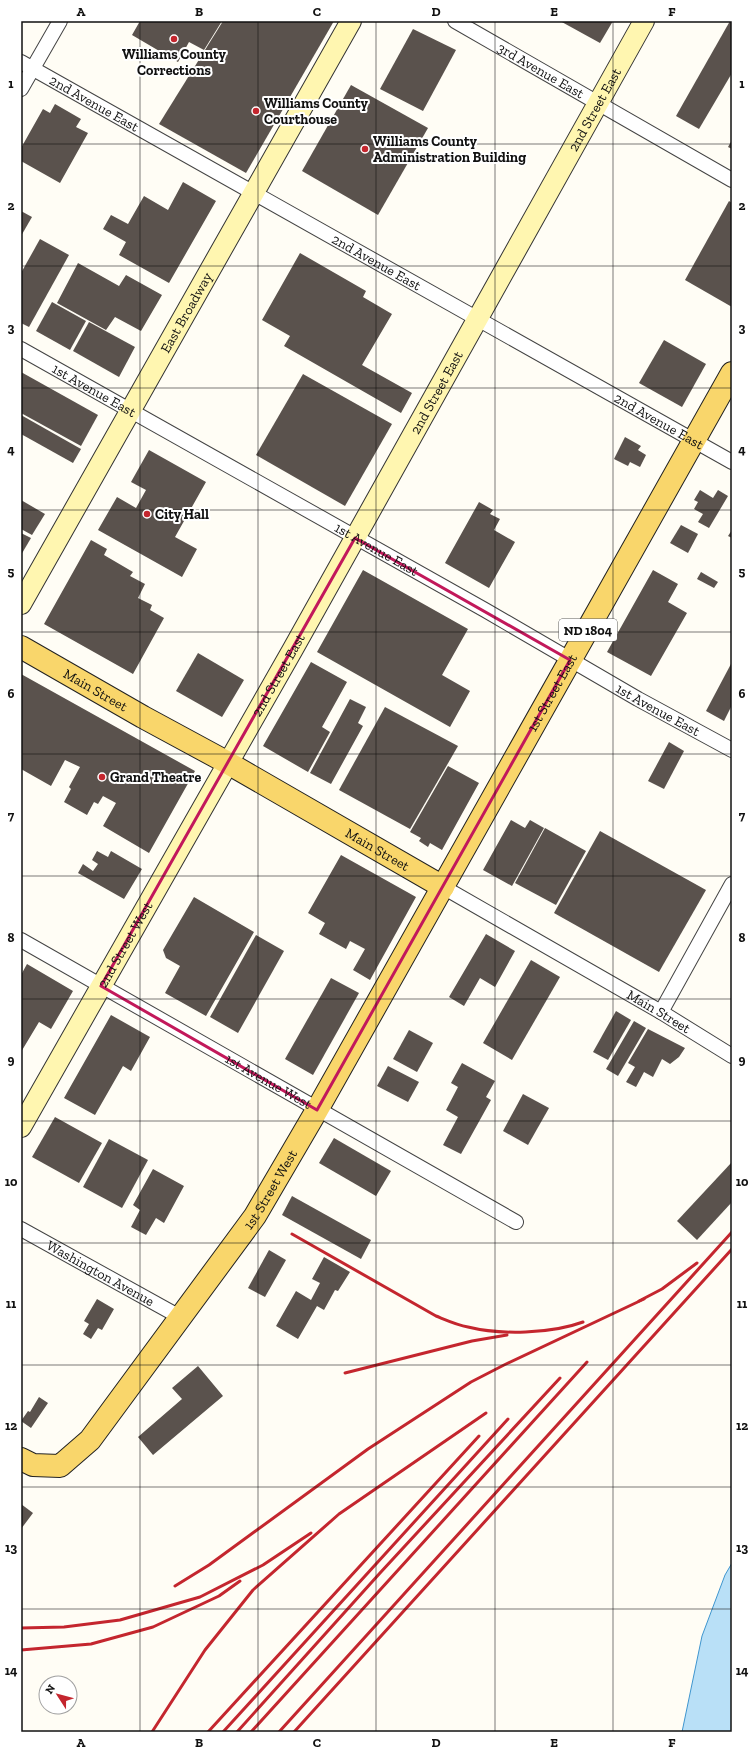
<svg xmlns="http://www.w3.org/2000/svg" width="753" height="1753" font-family="'Zilla Slab',serif">
	<style>
		.water { fill: #b9e0f7; stroke: #3f96cf }
		.building { fill: #5a524d }
		.lines { fill: none; stroke-linecap: round; stroke-linejoin: round }
		.street-casing { stroke: #444; stroke-width: 16 }
		.secondary-casing { stroke: #333; stroke-width: 22 }
		.primary-casing { stroke: #222; stroke-width: 24 }
		.street { stroke: #fff; stroke-width: 14 }
		.secondary { stroke: #fff6b0; stroke-width: 20 }
		.primary { stroke: #f9d66b; stroke-width: 22 }
		.rail { stroke: #c4262e; stroke-width: 3 }
		.marked { fill: none; stroke: #c2185b; stroke-width: 3; stroke-linejoin: round }
		.grid { fill: none; stroke: #111; stroke-width: 1; stroke-opacity: 0.55 }
		.poi-dot { fill: #c4262e; stroke: #fff; stroke-width: 1.5 }
		.labels { text-anchor: middle; stroke-width: 4; stroke-linejoin: round; paint-order: stroke }
		.shield { fill: #fff; stroke: #585858; stroke-width: 1 }
		.shield-label { font-size: 13px; font-weight: bold; fill: #111 }
		.poi-label { font-size: 14px; font-weight: bold; fill: #111; stroke: #fff; text-anchor: start }
		.street-label { font-size: 14px; fill: #111; stroke: #fff }
		.neatline { fill: none; stroke: #111; stroke-width: 1.5 }
		.grid-label { font-size: 13px; text-anchor: middle; font-weight: bold; fill: #111 }
	</style>
	<rect width="100%" height="100%" fill="#fffdf5"/>
	<path class="water" d="M732,1563V1732H682L702,1636L725,1575Z"/>
	<g class="building">
		<path d="M140,21H222L204,50L189,42L178,62L132,35Z"/>
		<path d="M223,21H334L246,173L159,124Z"/>
		<path d="M560,21H613L600,43Z"/>
		<path d="M730,21H732V73L699,129L676,116Z"/>
		<path d="M413,29L456,50L423,111L380,89Z"/>
		<path d="M351,85L428,128L378,215L302,171Z"/>
		<path d="M55,104L81,119L76,127L88,133L60,183L21,161V148L43,109L50,113Z"/>
		<path d="M732,140V149L728,147Z"/>
		<path d="M183,182L216,201L169,283L119,255L126,242L103,229L111,215L128,224L144,196L168,210Z"/>
		<path d="M729,201L732,203V307L685,280Z"/>
		<path d="M21,211L32,217L21,236Z"/>
		<path d="M40,239L69,255L29,327L21,323V273Z"/>
		<path d="M300,253L366,291L363,297L392,314L362,365L412,393L401,413L284,346L290,336L262,320Z"/>
		<path d="M78,263L119,286L126,275L162,295L141,331L115,317L106,330L57,303Z"/>
		<path d="M52,302L86,321L70,350L36,331Z"/>
		<path d="M89,322L135,347L119,377L73,351Z"/>
		<path d="M664,340L706,364L682,407L639,383Z"/>
		<path d="M21,372L98,415L81,446L21,413Z"/>
		<path d="M303,374L392,424L345,506L256,455Z"/>
		<path d="M21,415L81,449L73,463L21,434Z"/>
		<path d="M625,437L641,446L638,450L646,455L640,467L630,462L628,466L614,459Z"/>
		<path d="M149,450L206,482L175,537L197,549L182,577L98,530L117,497L136,508L146,490L131,482Z"/>
		<path d="M700,490L713,498L718,490L728,496L709,528L698,522L703,514L694,509L698,502L694,500Z"/>
		<path d="M21,500L45,514L32,535L21,529Z"/>
		<path d="M479,502L493,510L490,514L500,519L494,530L515,542L489,588L445,563Z"/>
		<path d="M681,525L698,534L688,553L670,543Z"/>
		<path d="M732,530V538L728,536Z"/>
		<path d="M21,533L31,538L21,555Z"/>
		<path d="M91,540L107,549L104,555L133,572L130,576L145,584L138,598L152,605L150,610L164,618L133,674L44,624Z"/>
		<path d="M363,570L468,629L442,675L470,691L450,727L317,652Z"/>
		<path d="M653,570L678,584L668,602L687,613L651,676L607,652Z"/>
		<path d="M701,572L718,582L714,588L697,579Z"/>
		<path d="M198,653L244,680L222,717L176,691Z"/>
		<path d="M311,662L347,682L322,727L330,732L308,772L263,746Z"/>
		<path d="M732,662V705L724,721L706,711Z"/>
		<path d="M21,674L195,771L149,853L103,826L116,803L103,796L98,804L94,802L87,815L64,802L71,789L69,787L80,767L65,760L51,786L21,769Z"/>
		<path d="M350,699L366,707L358,723L363,726L331,784L310,773Z"/>
		<path d="M385,707L458,746L410,829L339,790Z"/>
		<path d="M669,742L684,751L664,789L648,781Z"/>
		<path d="M448,766L479,783L442,850L430,843L428,847L419,841L421,838L410,832Z"/>
		<path d="M511,820L525,828L530,820L544,828L512,886L483,870Z"/>
		<path d="M545,828L586,851L556,905L515,883Z"/>
		<path d="M600,831L706,890L659,972L554,913Z"/>
		<path d="M97,851L108,857L111,851L142,869L124,899L78,873L83,864L93,871L98,864L92,860Z"/>
		<path d="M341,855L416,897L370,980L353,970L365,949L350,941L346,949L319,934L325,923L308,913Z"/>
		<path d="M194,897L254,932L206,1016L165,993L180,966L166,958L163,950Z"/>
		<path d="M486,934L515,951L495,987L480,978L464,1006L449,997Z"/>
		<path d="M256,935L284,951L238,1033L210,1017Z"/>
		<path d="M531,960L560,977L512,1060L483,1043Z"/>
		<path d="M27,964L73,991L51,1029L39,1022L21,1052V975Z"/>
		<path d="M331,978L359,993L313,1075L285,1059Z"/>
		<path d="M616,1011L631,1020L608,1060L593,1052Z"/>
		<path d="M111,1015L150,1037L131,1071L123,1066L95,1115L64,1098Z"/>
		<path d="M634,1021L646,1028L618,1076L606,1069Z"/>
		<path d="M648,1029L685,1048L679,1057L670,1064L662,1059L653,1077L644,1072L636,1087L626,1082L635,1067L628,1063Z"/>
		<path d="M409,1030L433,1043L417,1072L393,1059Z"/>
		<path d="M462,1063L495,1081L486,1097L491,1100L461,1154L443,1145L458,1117L446,1110L458,1087L451,1083Z"/>
		<path d="M388,1066L419,1082L408,1102L377,1086Z"/>
		<path d="M523,1094L549,1108L528,1145L503,1131Z"/>
		<path d="M55,1117L102,1143L79,1183L32,1157Z"/>
		<path d="M334,1138L391,1171L376,1196L319,1163Z"/>
		<path d="M109,1139L148,1160L122,1208L83,1187Z"/>
		<path d="M732,1162V1202L697,1240L677,1221Z"/>
		<path d="M153,1169L184,1186L164,1223L156,1218L146,1235L131,1227L140,1210L133,1205Z"/>
		<path d="M292,1196L371,1240L361,1259L282,1215Z"/>
		<path d="M269,1250L286,1260L265,1297L248,1288Z"/>
		<path d="M324,1257L350,1272L338,1291L335,1290L324,1310L317,1306L298,1339L276,1326L296,1291L311,1300L320,1283L312,1279Z"/>
		<path d="M97,1299L114,1309L102,1330L98,1328L91,1339L83,1334L89,1324L84,1321Z"/>
		<path d="M198,1366L223,1396L153,1455L138,1437L182,1399L172,1388Z"/>
		<path d="M39,1397L48,1403L31,1428L21,1421L28,1411L30,1412Z"/>
		<path d="M21,1504L33,1513L21,1529Z"/>
	</g>
	<g class="lines">
		<g class="street-casing">
			<g id="street">
				<path id="s1" d="M455,21L732,180"/>
				<path id="s2" d="M21,62L732,462"/>
				<path d="M21,89L60,21"/>
				<path id="s3" d="M21,349L485,610L638,699L732,750"/>
				<path id="s4" d="M443,887L661,1012L732,1056"/>
				<path id="s5" d="M21,940L516,1222"/>
				<path d="M661,1012L732,884"/>
				<path id="s6" d="M21,1229L180,1317"/>
			</g>
		</g>
		<g class="secondary-casing">
			<g id="secondary">
				<path id="s7" d="M21,604L351,21"/>
				<path id="s8" d="M21,1127L293,649L644,21"/>
			</g>
		</g>
		<g class="primary-casing">
			<g id="primary">
				<path id="s9" d="M21,647L143,717L228,763L443,887"/>
				<path id="s10" d="M21,1459L33,1465L60,1466L90,1440L255,1216L317,1110L732,373"/>
			</g>
		</g>
		<use href="#street" class="street"/>
		<use href="#secondary" class="secondary"/>
		<use href="#primary" class="primary"/>
		<g class="rail">
			<path d="M292,1234L436,1316C446,1320 457,1325 468,1327C500,1335 551,1334 583,1322"/>
			<path d="M639,1301L662,1289L697,1263"/>
			<path d="M345,1373L472,1341L507,1335"/>
			<path d="M175,1586L209,1565L368,1449L471,1382L504,1365L644,1299"/>
			<path d="M21,1628L64,1627L120,1620L200,1597L263,1565L311,1533"/>
			<path d="M21,1650L91,1644L153,1627L219,1596L240,1581"/>
			<path d="M152,1732L205,1650L253,1590L339,1514L486,1413"/>
			<path d="M208,1732L479,1436"/>
			<path d="M223,1732L508,1419"/>
			<path d="M237,1732L380,1573L560,1378"/>
			<path d="M251,1732L587,1362"/>
			<path d="M279,1732L732,1232"/>
			<path d="M294,1732L732,1249"/>
		</g>
	</g>
	<path class="marked" d="M355,538L570,660L317,1110L101,986Z"/>
	<path class="grid" d="M140,21V1732M258,21V1732M376,21V1732M495,21V1732M613,21V1732M21,144H732M21,266H732M21,388H732M21,510H732M21,632H732M21,754H732M21,876H732M21,999H732M21,1121H732M21,1243H732M21,1365H732M21,1487H732M21,1609H732"/>
	<g class="poi-dot">
		<circle cx="174" cy="39" r="4"/>
		<circle cx="256" cy="111" r="4"/>
		<circle cx="365" cy="149" r="4"/>
		<circle cx="147" cy="514" r="4"/>
		<circle cx="102" cy="777" r="4"/>
	</g>
	<g class="labels">
		<rect class="shield" x="559" y="619" width="58" height="22" rx="3"/>
		<g class="shield-label">
			<text x="588" y="635">ND 1804</text>
		</g>
		<g class="poi-label">
			<text x="174" y="59" text-anchor="middle">Williams County<tspan x="174" dy="16">Corrections</tspan></text>
			<text x="264" y="108">Williams County<tspan x="264" dy="16">Courthouse</tspan></text>
			<text x="373" y="146">Williams County<tspan x="373" dy="16">Administration Building</tspan></text>
			<text x="155" y="519">City Hall</text>
			<text x="110" y="782">Grand Theatre</text>
		</g>
		<g class="street-label">
			<text dy="5" stroke="none"><textPath href="#s1" startOffset="99">3rd Avenue East</textPath></text>
			<text dy="5" stroke="none"><textPath href="#s2" startOffset="84">2nd Avenue East</textPath></text>
			<text dy="5" stroke="none"><textPath href="#s8" startOffset="1168">2nd Street East</textPath></text>
			<text dy="5" stroke="none"><textPath href="#s2" startOffset="408">2nd Avenue East</textPath></text>
			<text dy="5" stroke="none"><textPath href="#s7" startOffset="335">East Broadway</textPath></text>
			<text dy="5" stroke="none"><textPath href="#s3" startOffset="84">1st Avenue East</textPath></text>
			<text dy="5" stroke="none"><textPath href="#s8" startOffset="844">2nd Street East</textPath></text>
			<text dy="5" stroke="none"><textPath href="#s2" startOffset="732">2nd Avenue East</textPath></text>
			<text dy="5" stroke="none"><textPath href="#s3" startOffset="408">1st Avenue East</textPath></text>
			<text dy="5" stroke="none"><textPath href="#s8" startOffset="520">2nd Street East</textPath></text>
			<text dy="5" stroke="none"><textPath href="#s9" startOffset="86">Main Street</textPath></text>
			<text dy="5" stroke="none"><textPath href="#s10" startOffset="960">1st Street East</textPath></text>
			<text dy="5" stroke="none"><textPath href="#s3" startOffset="732">1st Avenue East</textPath></text>
			<text dy="5" stroke="none"><textPath href="#s9" startOffset="410">Main Street</textPath></text>
			<text dy="5" stroke="none"><textPath href="#s8" startOffset="210">2nd Street West</textPath></text>
			<text dy="5" stroke="none"><textPath href="#s4" startOffset="249">Main Street</textPath></text>
			<text dy="5" stroke="none"><textPath href="#s5" startOffset="285">1st Avenue West</textPath></text>
			<text dy="5" stroke="none"><textPath href="#s10" startOffset="389">1st Street West</textPath></text>
			<text dy="5" stroke="none"><textPath href="#s6" startOffset="91">Washington Avenue</textPath></text>
		</g>
	</g>
	<rect width="753" height="1753" fill="none" stroke="#ffffff" stroke-width="44"/>
	<g transform="translate(58 1695) rotate(306)"><circle r="19" fill="#ffffff" stroke="#a0a0a0"/>
	<path d="M0-3L7 15L0 10L-7 15Z" fill="#c4262e"/>
	<text y="-6" font-size="11" font-weight="bold" text-anchor="middle" fill="#111111">N</text>
	</g>
	<rect x="22" y="22" width="709" height="1709" class="neatline"/>
	<g class="grid-label">
		<text x="81" y="16">A</text>
		<text x="199" y="16">B</text>
		<text x="317" y="16">C</text>
		<text x="436" y="16">D</text>
		<text x="554" y="16">E</text>
		<text x="672" y="16">F</text>
		<text x="11" y="88">1</text>
		<text x="742" y="88">1</text>
		<text x="11" y="210">2</text>
		<text x="742" y="210">2</text>
		<text x="11" y="332">3</text>
		<text x="742" y="332">3</text>
		<text x="11" y="454">4</text>
		<text x="742" y="454">4</text>
		<text x="11" y="576">5</text>
		<text x="742" y="576">5</text>
		<text x="11" y="698">6</text>
		<text x="742" y="698">6</text>
		<text x="11" y="820">7</text>
		<text x="742" y="820">7</text>
		<text x="11" y="942">8</text>
		<text x="742" y="942">8</text>
		<text x="11" y="1064">9</text>
		<text x="742" y="1064">9</text>
		<text x="11" y="1186">10</text>
		<text x="742" y="1186">10</text>
		<text x="11" y="1308">11</text>
		<text x="742" y="1308">11</text>
		<text x="11" y="1430">12</text>
		<text x="742" y="1430">12</text>
		<text x="11" y="1552">13</text>
		<text x="742" y="1552">13</text>
		<text x="11" y="1675">14</text>
		<text x="742" y="1675">14</text>
		<text x="81" y="1747">A</text>
		<text x="199" y="1747">B</text>
		<text x="317" y="1747">C</text>
		<text x="436" y="1747">D</text>
		<text x="554" y="1747">E</text>
		<text x="672" y="1747">F</text>
	</g>
</svg>
